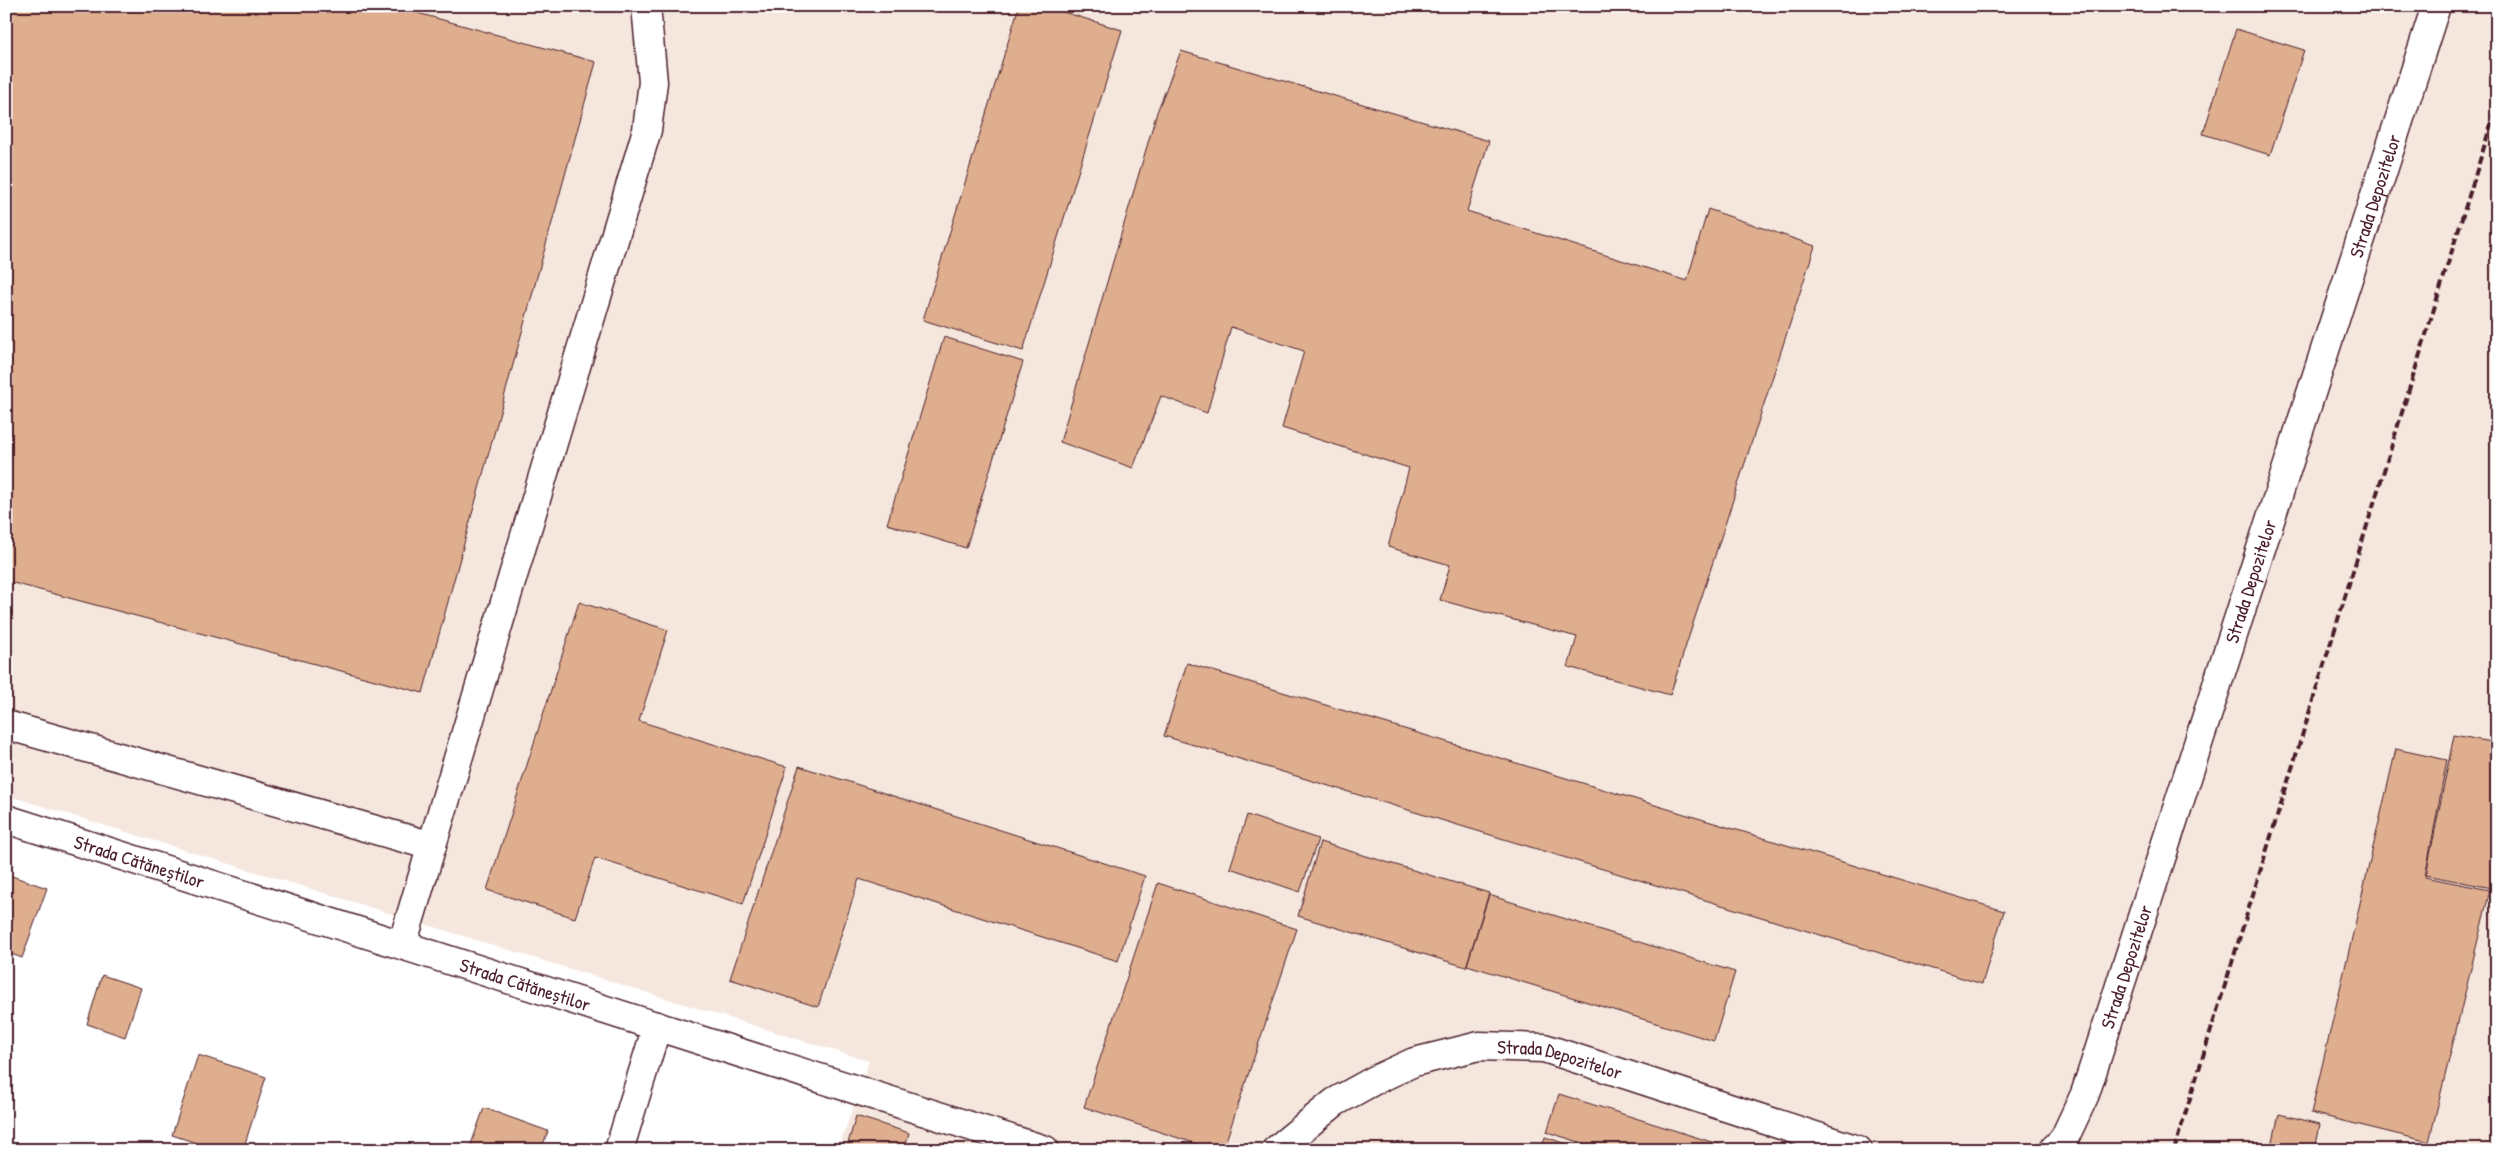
<svg xmlns="http://www.w3.org/2000/svg" width="2503" height="1156" font-family="'Patrick Hand',sans-serif">
	<style>
		.built { fill: #f5e7dd }
		.building { fill: #deae8f; stroke: #4a1f2b }
		.lines { fill: none; stroke-linecap: round; stroke-linejoin: round }
		.minor-casing { stroke: #4a1f2b; stroke-width: 31 }
		.minor { stroke: #fff; stroke-width: 28 }
		.rail { stroke: #4a1f2b; stroke-width: 4; stroke-dasharray: 8 4; stroke-linecap: butt }
		.labels { text-anchor: middle; stroke-width: 5; stroke-linejoin: round; paint-order: stroke }
		.street-label { font-size: 19px; fill: #4a1f2b; stroke: #fff }
	</style>
	<rect width="100%" height="100%" fill="#fff"/>
	<filter id="ink" filterUnits="userSpaceOnUse"><feTurbulence type="fractalNoise" baseFrequency=".02" numOctaves="2"/><feDisplacementMap in="SourceGraphic" scale="10" xChannelSelector="R" yChannelSelector="G"/><feConvolveMatrix kernelMatrix="1 2 1 2 8 2 1 2 1" color-interpolation-filters="sRGB"/></filter>
	<g filter="url(#ink)">
		<path class="built" d="M6,6H2497V1150H838L869,1061L6,795Z"/>
		<g class="building">
			<path d="M6,6H392L596,62L423,693L6,581Z"/>
			<path d="M1019,6H1044L1122,30L1023,351L923,320Z"/>
			<path d="M2236,29L2304,50L2270,155L2203,134Z"/>
			<path d="M1181,51L1489,141L1467,211L1687,281L1708,209L1815,246L1670,695L1568,667L1577,637L1440,600L1450,565L1388,547L1409,468L1282,428L1304,351L1231,327L1207,413L1161,396L1133,468L1060,442L1157,112Z"/>
			<path d="M944,337L1023,362L966,548L887,524Z"/>
			<path d="M579,602L668,630L639,721L787,767L743,904L595,858L575,918L487,890Z"/>
			<path d="M1187,663L2004,911L1982,984L1164,736Z"/>
			<path d="M2454,735L2497,743V889L2426,875Z"/>
			<path d="M2396,749L2447,760L2425,877L2490,890L2429,1142L2311,1113Z"/>
			<path d="M799,766L1145,876L1118,961L859,879L818,1007L730,979Z"/>
			<path d="M1247,815L1318,839L1300,892L1230,868Z"/>
			<path d="M1320,842L1489,893L1466,967L1298,916Z"/>
			<path d="M6,874L47,888L22,958L6,952Z"/>
			<path d="M1158,883L1297,929L1223,1150H1215L1084,1107Z"/>
			<path d="M1489,895L1735,972L1714,1041L1467,965Z"/>
			<path d="M102,975L141,988L125,1037L87,1024Z"/>
			<path d="M198,1055L266,1077L243,1150H218L172,1135Z"/>
			<path d="M1559,1094L1737,1150H1605L1547,1132Z"/>
			<path d="M484,1108L548,1131L541,1150H469Z"/>
			<path d="M2279,1114L2320,1124L2315,1150H2271Z"/>
			<path d="M856,1116L909,1133L904,1150H846Z"/>
			<path d="M1545,1137L1585,1150H1541Z"/>
		</g>
		<g class="lines">
			<g class="minor-casing">
				<g id="minor">
					<path d="M6,725L432,846"/>
					<path id="s1" d="M6,819L1045,1150"/>
					<path d="M402,945L647,130L653,82L646,6"/>
					<path d="M619,1150L657,1026"/>
					<path id="s2" d="M1276,1150L1335,1102L1375,1080L1414,1062L1479,1046L1544,1048L1858,1150"/>
					<path id="s3" d="M2053,1150L2064,1139L2085,1094L2436,6"/>
				</g>
			</g>
			<use href="#minor" class="minor"/>
			<path class="rail" d="M2174,1150L2497,105"/>
		</g>
	</g>
	<g class="labels">
		<g class="street-label">
			<text dy="7" stroke="none"><textPath href="#s3" startOffset="1009">Strada Depozitelor</textPath></text>
			<text dy="7" stroke="none"><textPath href="#s3" startOffset="604">Strada Depozitelor</textPath></text>
			<text dy="7" stroke="none"><textPath href="#s1" startOffset="140">Strada Cătăneștilor</textPath></text>
			<text dy="7" stroke="none"><textPath href="#s3" startOffset="199">Strada Depozitelor</textPath></text>
			<text dy="7" stroke="none"><textPath href="#s1" startOffset="545">Strada Cătăneștilor</textPath></text>
			<text dy="7" stroke="none"><textPath href="#s2" startOffset="314">Strada Depozitelor</textPath></text>
		</g>
	</g>
	<rect width="2503" height="1156" fill="none" stroke="#fff" stroke-width="25"/>
	<rect x="12" y="12" width="2478" height="1131" fill="none" stroke="#4a1f2b" stroke-width="2" filter="url(#ink)"/>
</svg>
